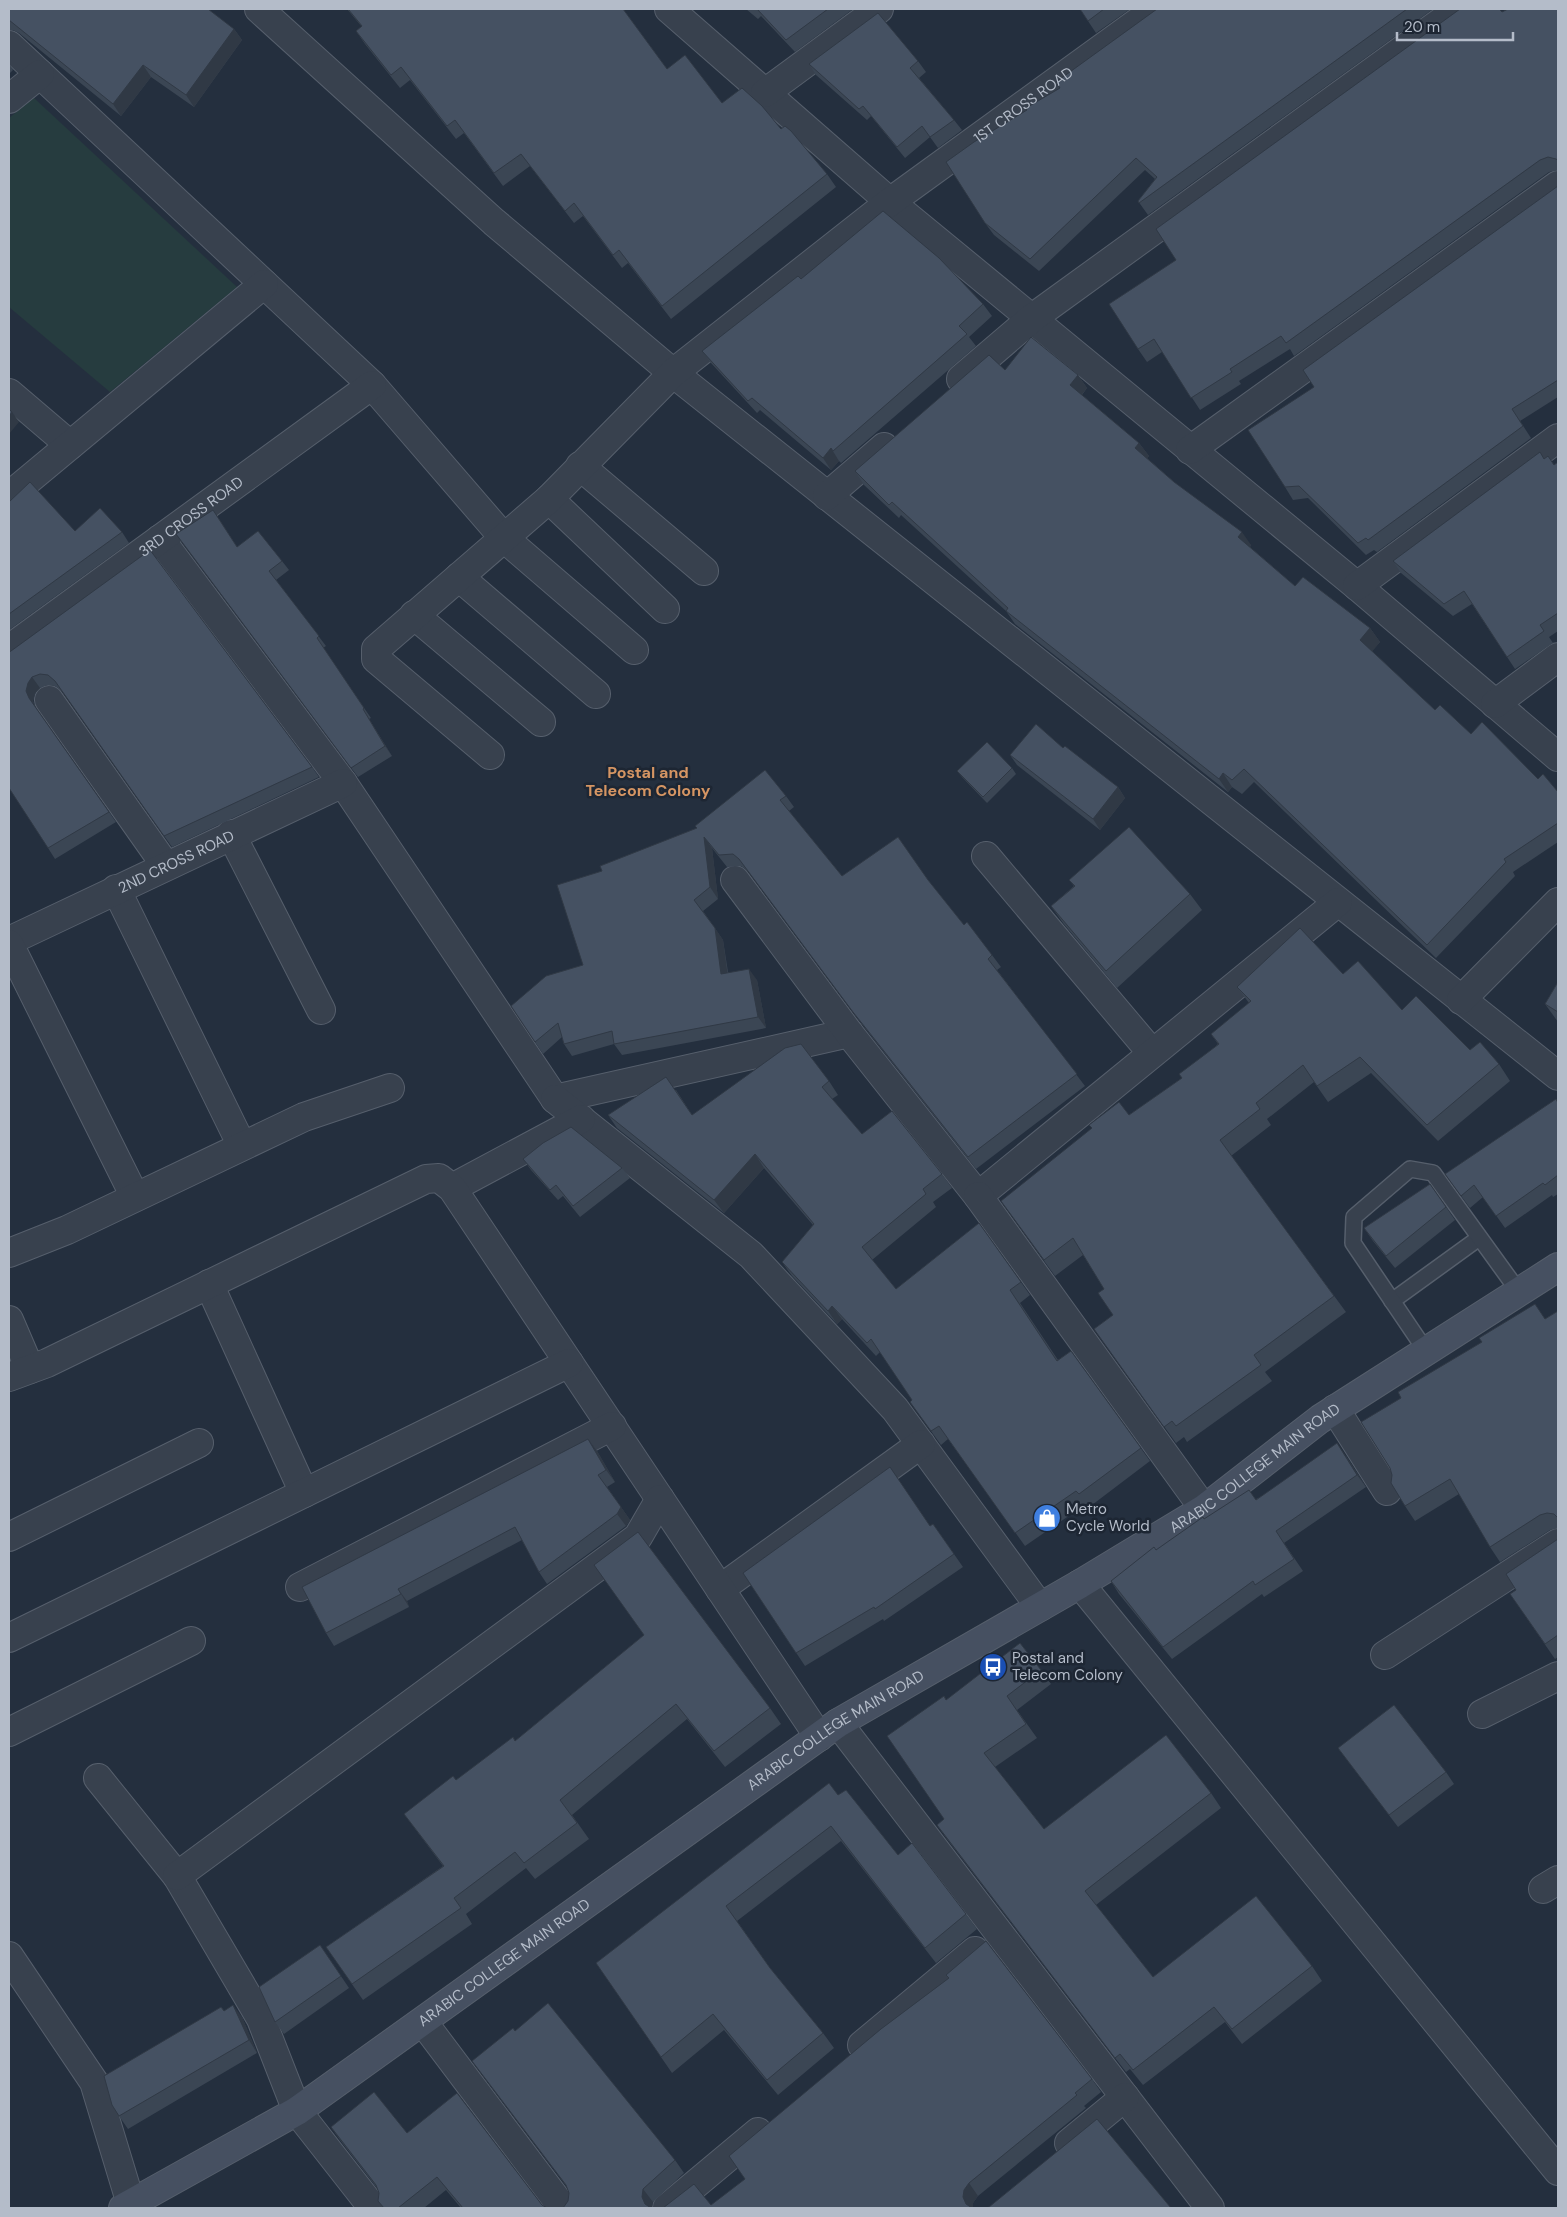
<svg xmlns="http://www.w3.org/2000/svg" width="1567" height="2217" font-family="'DM Sans',sans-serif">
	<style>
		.green { fill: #263c3f }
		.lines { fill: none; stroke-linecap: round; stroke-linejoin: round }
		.lane-casing { stroke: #565f6c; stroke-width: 18 }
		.street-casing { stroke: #565f6c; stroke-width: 30 }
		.secondary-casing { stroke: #565f6c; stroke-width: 30 }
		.lane { stroke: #38414e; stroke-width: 15 }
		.street { stroke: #38414e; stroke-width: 28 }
		.secondary { stroke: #465061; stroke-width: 28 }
		.wall { fill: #3b4654 }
		.shaded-wall { fill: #303945 }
		.building { fill: #455162; stroke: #303945 }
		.labels { text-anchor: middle; stroke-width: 5; stroke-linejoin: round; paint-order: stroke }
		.street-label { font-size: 15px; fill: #b4bcc9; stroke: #1d2633 }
		.poi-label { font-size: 15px; fill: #b4bcc9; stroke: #1d2633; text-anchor: start }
		.neighbourhood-label { font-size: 16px; font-weight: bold; fill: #d59563; stroke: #1d2633 }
	</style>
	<rect width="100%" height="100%" fill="#242f3e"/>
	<path class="green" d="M34,98L237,287L110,392L9,307V118Z"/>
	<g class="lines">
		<g class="lane-casing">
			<g id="lane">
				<path d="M1392,1301L1479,1238"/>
				<path d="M1426,1351L1353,1243L1354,1217L1410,1169L1433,1173L1519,1292"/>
			</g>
		</g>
		<g class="street-casing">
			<g id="street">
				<path d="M259,9L494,222L673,373L1558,1076"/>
				<path d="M669,9L890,202L1357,586L1558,757"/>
				<path d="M9,45L372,385L504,538L634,650"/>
				<path d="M765,93L879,9"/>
				<path d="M9,99L40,74"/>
				<path d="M961,379L1031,319L1459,9"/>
				<path d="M9,393L70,445"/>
				<path d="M1190,450L1558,185"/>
				<path d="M580,466L704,571"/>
				<path d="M9,496L264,284"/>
				<path d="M827,496L884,447"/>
				<path d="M549,499L665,609"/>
				<path d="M160,539L343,783L555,1099L849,1033"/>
				<path d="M459,577L596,694"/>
				<path d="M1357,586L1558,438"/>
				<path d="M414,615L541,722"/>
				<path id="s1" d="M9,649L372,385"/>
				<path d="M49,700L166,866"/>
				<path d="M1495,704L1558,657"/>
				<path id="s2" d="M490,755L376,659V649L549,499L673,373L890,202L1156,9"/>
				<path d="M231,834L321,1010"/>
				<path d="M986,856L1152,1053"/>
				<path d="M735,880L849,1033L978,1196L1338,902"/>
				<path d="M116,889L242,1146"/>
				<path id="s3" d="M9,941L343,783"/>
				<path d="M9,944L135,1197"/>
				<path d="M1461,1000L1558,902"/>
				<path d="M555,1099L751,1255L895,1409L1040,1607"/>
				<path d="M452,1188L581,1119"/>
				<path d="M978,1196L1204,1509"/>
				<path d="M9,1253L67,1230L304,1117L390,1088"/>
				<path d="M209,1284L304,1493"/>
				<path d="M9,1320L30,1369"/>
				<path d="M9,1377L47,1363L426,1179L439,1178L452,1188L660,1499"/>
				<path d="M1335,1409L1387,1491"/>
				<path d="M9,1537L199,1443"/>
				<path d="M1080,1584L1558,2171"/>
				<path d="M300,1587L612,1426"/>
				<path d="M720,1589L921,1444"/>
				<path d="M9,1638L569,1363"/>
				<path d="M1385,1655L1558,1543"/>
				<path d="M1482,1714L1558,1676"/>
				<path d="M838,1723L1210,2208"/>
				<path d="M9,1732L191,1641"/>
				<path d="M98,1778L177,1876L261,2019L297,2111L373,2208"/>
				<path d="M177,1876L638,1537L660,1499L819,1737"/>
				<path d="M1543,1889L1558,1880"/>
				<path d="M9,1956L94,2082L131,2204L134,2208"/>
				<path d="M423,2022L563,2208"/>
				<path d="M862,2045L975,1951"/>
				<path d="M1069,2143L1125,2097"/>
				<path d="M667,2208L758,2132"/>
			</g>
		</g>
		<g class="secondary-casing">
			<g id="secondary">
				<path id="s4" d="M123,2208L297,2111L838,1723L1080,1584L1204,1509L1320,1419L1558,1267"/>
			</g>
		</g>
		<use href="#lane" class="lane"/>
		<use href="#street" class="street"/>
		<use href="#secondary" class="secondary"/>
	</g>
	<g class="wall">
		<path d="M9,9L234,29L242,40L194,107L151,77L121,116L19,33L13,30H9Z"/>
		<path d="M347,9H623L667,69L722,103L781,129L827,174L836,187L671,319L628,263L622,268L583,216L574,223L530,166L503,186L464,133L456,139L410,80L400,88L365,44L356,31L362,27Z"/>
		<path d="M746,9H853L795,52L761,16L758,19Z"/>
		<path d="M1080,9H1130L1096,33Z"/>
		<path d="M1157,9H1433L1148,215L1138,201L1155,179L1145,170L1039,271L994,235L985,223L1027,110L1060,88Z"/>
		<path d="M1460,9H1500L1502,12L1558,9V170L1549,172L1294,356L1290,349L1239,381L1241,384L1200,410L1162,352L1147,362L1138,349L1176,260Z"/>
		<path d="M918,61L926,72L919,78L954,120L962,130L938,148L930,137L905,158L871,116L867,120L816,75L809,64Z"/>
		<path d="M9,64L13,70L9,74Z"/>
		<path d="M1558,186V397L1520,421L1531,438L1377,552L1374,550L1366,555L1308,498L1293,500L1285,487L1314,387Z"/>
		<path d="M801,279L983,304L992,316L969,337L976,346L841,463L839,461L831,470L760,410L757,413L711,363L702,351Z"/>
		<path d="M1005,370L1078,375L1087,388L1082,395L1139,443L1149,456L1147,458L1174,482L1251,545L1250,547L1295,586L1370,628L1380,642L1372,651L1435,710L1558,792V842L1513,872L1515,876L1436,958L1254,782L1242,794L1232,787L1228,792L1015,624L1006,611L901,515L899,518L864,485L855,471Z"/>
		<path d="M1544,459L1554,465L1558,462V631L1549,637L1553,643L1515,669L1472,604L1453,616L1401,573L1393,561Z"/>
		<path d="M9,502L75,531L122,532L129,543L9,630Z"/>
		<path d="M213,510L237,547L282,561L289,570L276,580L326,646L323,648L371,718L369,719L392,756L358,777L183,543Z"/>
		<path d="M9,652L312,767L319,777L172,847L62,691L55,686L47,685L40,688L35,693L33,701L36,708L116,822L55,859L48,848Z"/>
		<path d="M1063,748L1118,787L1125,798L1100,830L1017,765L1010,755Z"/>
		<path d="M1012,768L1016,774L987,803L962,777L957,771Z"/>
		<path d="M786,796L794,807L789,811L842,876L929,882L964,925L992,955L1001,967L997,970L1085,1086L976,1169L861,1023L748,871L741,866L727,867L712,848L718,899L703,911L723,940L728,972L757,980L766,1028L622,1055L614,1044L572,1056L564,1044L562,1037L543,1054L511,1006L583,965L602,871Z"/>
		<path d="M1069,880L1190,894L1202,910L1117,988L1063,923L1051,906L1074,886Z"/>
		<path d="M1343,974L1402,1010L1470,1050L1499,1064L1510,1081L1438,1141L1371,1073L1328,1102L1314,1082L1267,1119L1271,1125L1231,1156L1346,1312L1265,1372L1272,1381L1187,1442L1184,1437L1176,1443L1094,1329L1113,1315L1104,1289L1083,1255L1055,1276L1001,1201L1129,1115L1182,1078L1218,1044L1211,1034L1249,1003L1237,987Z"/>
		<path d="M1558,982V1022L1545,1004Z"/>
		<path d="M829,1081L838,1095L832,1099L862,1134L942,1174L952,1188L933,1202L936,1207L872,1260L896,1289L979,1223L1030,1295L1020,1303L1058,1360L1071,1351L1150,1461L1088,1508L1086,1504L1025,1546L948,1439L941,1445L910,1402L912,1400L880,1352L876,1356L842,1319L837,1324L792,1276L782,1262L813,1225L764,1168L724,1213L617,1128L608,1115L676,1090L692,1115Z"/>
		<path d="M1558,1103V1194L1553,1197L1552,1195L1505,1228L1483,1197L1470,1208L1445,1174Z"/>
		<path d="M523,1159L622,1168L630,1178L580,1217L563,1196L558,1200L531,1170Z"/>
		<path d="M1430,1184L1455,1220L1395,1268L1373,1241L1364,1228Z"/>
		<path d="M1558,1311V1528L1550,1530L1500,1562L1490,1547L1459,1494L1415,1521L1405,1506L1545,1319Z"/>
		<path d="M588,1439L597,1451L615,1482L607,1487L630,1520L626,1526L547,1584L539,1572L522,1540L407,1601L409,1607L334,1646L326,1633Z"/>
		<path d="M1346,1456L1366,1487L1284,1543L1303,1571L1264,1597L1262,1594L1172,1659L1119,1594L1111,1581L1204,1519L1256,1499Z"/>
		<path d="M933,1524L963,1567L884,1621L883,1619L805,1666L743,1573L930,1526Z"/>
		<path d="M1558,1539V1657L1555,1659L1510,1594L1516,1590Z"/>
		<path d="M644,1635L770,1708L781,1724L725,1767L687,1719L572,1815L589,1839L535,1879L526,1868L466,1914L472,1924L363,2000L326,1947L443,1866L404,1814L515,1741Z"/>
		<path d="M1041,1670L1051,1684L1017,1710L1037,1738L995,1767L1044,1829L1211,1793L1221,1808L1096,1905L1153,1977L1312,1966L1322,1981L1242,2044L1225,2022L1143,2085L1130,2069L1126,2072L947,1839L937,1825L944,1819L946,1700Z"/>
		<path d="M1338,1748L1446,1772L1454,1784L1398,1827Z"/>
		<path d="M838,1795L898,1855L966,1914L977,1929L936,1963L841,1841L737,1921L770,1968L823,2033L834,2048L778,2095L724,2030L672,2073L596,1963Z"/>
		<path d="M320,1945L349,1988L284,2034L275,2022Z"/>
		<path d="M221,2007L224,2011L242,2017L257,2053L128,2129L119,2116Z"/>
		<path d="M515,2031L675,2160L684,2173L653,2202L563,2208L568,2201L569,2193L567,2187L472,2061Z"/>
		<path d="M1092,2079L1101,2092L1084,2106L1086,2108L978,2196L973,2203V2208H663L711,2205Z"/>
		<path d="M331,2127L407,2133L542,2205L547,2208H461L446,2190L424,2208H383L378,2201L379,2193L377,2188L340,2140Z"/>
	</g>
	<g class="shaded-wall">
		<path d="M234,29L242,40L194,107L186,95Z"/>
		<path d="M143,65L151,77L121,116L113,104Z"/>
		<path d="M1078,375L1087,388L1079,398L1070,385Z"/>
		<path d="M12,412L19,422L9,434V416Z"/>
		<path d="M1139,443L1149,456L1145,461L1135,448Z"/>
		<path d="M831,448L839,461L831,470L823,458Z"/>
		<path d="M1242,532L1251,545L1248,550L1238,537Z"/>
		<path d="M1370,628L1380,642L1370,654L1360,640Z"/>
		<path d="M32,677L40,688L35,693L33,701L36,709L29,698L26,691L28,683Z"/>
		<path d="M363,709L369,719L392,756L385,746Z"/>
		<path d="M1223,773L1232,787L1228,792L1219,779Z"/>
		<path d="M1118,787L1125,798L1100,830L1093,819Z"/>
		<path d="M704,837L712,848L718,899L710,887Z"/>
		<path d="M715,928L723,940L729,985L721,974Z"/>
		<path d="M749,969L757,980L766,1028L758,1017Z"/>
		<path d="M755,1154L764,1168L724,1213L714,1200Z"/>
		<path d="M832,1306L842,1319L837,1324L828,1311Z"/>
		<path d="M588,1439L597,1451L615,1482L606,1470Z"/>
		<path d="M1337,1443L1346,1456L1366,1487L1357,1475Z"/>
		<path d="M621,1507L630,1520L626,1526L617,1514Z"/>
		<path d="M398,1589L407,1601L409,1607L401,1594Z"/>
		<path d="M233,2005L242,2017L257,2053L249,2040Z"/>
		<path d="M969,2183L978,2196L973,2203V2208H969L966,2204L963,2197L964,2190Z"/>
		<path d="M643,2189L653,2202L652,2208H648L645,2204L642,2197Z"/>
	</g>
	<g class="building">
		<path d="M9,9H208L234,29L186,95L143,65L113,104L9,20Z"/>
		<path d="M348,9H623L667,69L685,55L722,103L742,88L762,106L781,129L785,126L791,131L827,174L662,306L619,250L613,255L574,203L565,211L521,154L494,173L455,120L447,126L401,67L391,75L356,31L362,26Z"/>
		<path d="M757,9H828L786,40Z"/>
		<path d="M1080,9H1104L1088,21Z"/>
		<path d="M1157,9H1407L1139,203L1138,201L1157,177L1136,158L1030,259L985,223L946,162L974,142L1027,110L1026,108L1060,88L1056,82Z"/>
		<path d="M1460,9H1499L1502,12L1508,9H1558V160L1556,159L1548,157L1540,160L1286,343L1281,336L1230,369L1232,372L1191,398L1154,339L1138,349L1109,304L1176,260L1156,229Z"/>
		<path d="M878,13L918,61L910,68L954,120L930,137L922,126L897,147L863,106L859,109L809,64Z"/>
		<path d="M1558,186V380L1512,409L1523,426L1368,540L1366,538L1358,543L1299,486L1285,487L1248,430L1314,387L1303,370Z"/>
		<path d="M883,211L939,258L983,304L959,326L967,334L833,451L831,448L823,458L752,398L748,401L702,351L798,276L801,279Z"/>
		<path d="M1031,337L1078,375L1070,385L1139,443L1135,448L1174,482L1242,532L1238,537L1295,586L1303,577L1370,628L1360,640L1435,710L1440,705L1471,734L1482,722L1538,779L1543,774L1558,792V823L1504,859L1506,862L1427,945L1244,769L1232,780L1223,773L1219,779L1006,611L1008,608L892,502L889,505L855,471L989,355L1005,370Z"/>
		<path d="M9,409L12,412L9,416Z"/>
		<path d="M1540,452L1544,459L1548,456L1554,465L1558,462V613L1540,625L1544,631L1507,657L1464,591L1444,604L1393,561Z"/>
		<path d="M30,482L75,531L100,508L122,532L9,614V502Z"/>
		<path d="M213,510L237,547L258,531L282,561L269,571L319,636L317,638L364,708L363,709L385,746L351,768L176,534Z"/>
		<path d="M150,550L312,767L164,836L55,681L48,675L40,674L32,677L28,683L26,691L29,698L109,812L48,848L9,788V652L11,651Z"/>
		<path d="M1036,724L1063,748L1065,746L1118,787L1093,819L1010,755Z"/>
		<path d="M987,742L1012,768L983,797L957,771Z"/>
		<path d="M765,770L786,796L780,800L842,876L898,837L928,880L964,925L967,922L992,955L988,959L1077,1074L968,1157L853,1012L739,859L733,854L719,855L704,837L710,887L694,900L715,928L721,974L749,969L758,1017L614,1044L612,1031L564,1044L558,1023L535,1042L511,1006L546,976L583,965L557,885L602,871L600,866L697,828L695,826Z"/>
		<path d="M1129,827L1190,894L1106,971L1051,906L1075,886L1069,880Z"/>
		<path d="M1300,928L1343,974L1358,961L1402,1010L1416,996L1470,1050L1480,1042L1499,1064L1427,1125L1360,1057L1317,1086L1303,1065L1256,1103L1260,1109L1220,1140L1334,1296L1254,1355L1261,1365L1176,1426L1172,1421L1164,1427L1094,1329L1113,1315L1098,1293L1104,1289L1073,1238L1044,1260L1001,1201L1092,1128L1089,1125L1119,1102L1129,1115L1182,1078L1179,1074L1219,1044L1211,1034L1251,1001L1237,987Z"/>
		<path d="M1558,982V1012L1545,1004Z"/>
		<path d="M801,1044L829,1081L822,1087L862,1134L892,1111L942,1174L923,1189L926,1194L862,1247L896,1289L979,1223L1021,1282L1010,1290L1057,1361L1071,1351L1141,1448L1079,1494L1076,1491L1015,1533L939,1426L931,1431L910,1402L912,1400L871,1339L867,1343L832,1306L828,1311L782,1262L814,1224L755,1154L714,1200L608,1115L666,1077L692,1115L785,1048Z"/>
		<path d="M1556,1099L1558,1103V1175L1545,1185L1543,1183L1496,1216L1474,1185L1461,1196L1445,1174Z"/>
		<path d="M571,1127L622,1168L573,1206L556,1185L550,1190L523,1159L543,1143Z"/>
		<path d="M1430,1184L1446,1207L1386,1256L1364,1228Z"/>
		<path d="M1535,1304L1545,1319L1558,1311V1518L1554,1514L1547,1513L1540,1515L1490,1547L1450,1479L1405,1506L1391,1483L1392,1475L1390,1468L1361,1422L1401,1398L1398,1392L1482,1342L1479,1338Z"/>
		<path d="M588,1439L606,1470L598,1475L621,1507L617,1514L539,1572L515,1527L398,1589L401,1594L326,1633L302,1587Z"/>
		<path d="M1337,1443L1357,1475L1276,1531L1294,1559L1255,1585L1253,1581L1163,1647L1111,1581L1154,1547L1156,1550L1203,1517L1204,1519L1249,1490L1256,1500Z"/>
		<path d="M890,1467L930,1526L933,1524L954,1554L875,1609L874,1607L796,1653L743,1573Z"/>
		<path d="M638,1532L770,1708L714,1751L676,1704L560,1800L577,1823L524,1863L515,1852L454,1898L461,1908L352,1984L326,1947L444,1866L404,1814L453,1776L456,1780L513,1737L515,1741L644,1635L594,1565Z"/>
		<path d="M1558,1539V1635L1545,1644L1510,1594L1516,1590L1506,1574Z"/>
		<path d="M1020,1643L1041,1670L1007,1696L1026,1724L984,1753L1044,1829L1166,1735L1211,1793L1085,1891L1153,1977L1256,1896L1312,1966L1232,2029L1214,2007L1133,2070L1120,2054L1115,2058L937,1825L944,1819L887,1736L944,1696L946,1700Z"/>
		<path d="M1394,1705L1446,1772L1389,1815L1338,1748Z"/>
		<path d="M829,1783L838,1795L846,1790L898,1855L912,1843L966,1914L925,1948L831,1826L726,1906L770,1968L823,2033L767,2080L713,2014L661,2057L596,1963Z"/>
		<path d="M986,1941L1092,2079L1075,2093L1077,2095L969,2183L964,2190L963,2197L966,2204L972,2208H663L694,2184L711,2205L745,2179L729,2156L881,2029L949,1978L946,1975Z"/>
		<path d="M320,1945L341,1976L275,2022L259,1987Z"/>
		<path d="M548,2003L675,2160L643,2189L642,2197L645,2204L651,2208H561H563L568,2201L569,2193L566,2185L472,2061L513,2028L515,2031Z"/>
		<path d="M233,2005L249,2040L119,2116L112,2105L104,2076L221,2007L224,2011Z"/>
		<path d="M374,2092L407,2133L457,2093L542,2205L547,2208H463L437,2177L398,2208H384L378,2201L379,2193L376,2185L331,2127Z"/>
		<path d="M1097,2119L1171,2208H986L989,2207Z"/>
	</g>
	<defs>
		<g id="shop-disc" transform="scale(1.4375)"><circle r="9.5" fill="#3f7fe0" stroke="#1d2633"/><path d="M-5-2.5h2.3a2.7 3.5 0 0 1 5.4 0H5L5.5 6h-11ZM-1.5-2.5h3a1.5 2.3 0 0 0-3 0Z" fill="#fff"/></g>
		<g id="bus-disc" transform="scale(1.4375)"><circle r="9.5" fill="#1a4fb4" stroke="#1d2633"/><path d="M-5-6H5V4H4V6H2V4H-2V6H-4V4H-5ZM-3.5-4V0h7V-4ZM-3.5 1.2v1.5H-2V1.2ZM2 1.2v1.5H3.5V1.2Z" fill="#fff"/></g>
	</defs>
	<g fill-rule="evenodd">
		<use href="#shop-disc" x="1047" y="1518"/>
		<use href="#bus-disc" x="993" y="1667"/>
	</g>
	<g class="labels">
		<g class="street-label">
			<text dy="5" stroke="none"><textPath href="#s2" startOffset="1006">1ST CROSS ROAD</textPath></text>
			<text dy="5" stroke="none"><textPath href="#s1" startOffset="225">3RD CROSS ROAD</textPath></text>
			<text dy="5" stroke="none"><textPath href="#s3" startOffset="185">2ND CROSS ROAD</textPath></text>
			<text dy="5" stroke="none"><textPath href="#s4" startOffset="1354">ARABIC COLLEGE MAIN ROAD</textPath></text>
			<text dy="5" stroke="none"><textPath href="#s4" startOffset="859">ARABIC COLLEGE MAIN ROAD</textPath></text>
			<text dy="5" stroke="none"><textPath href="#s4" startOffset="454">ARABIC COLLEGE MAIN ROAD</textPath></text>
		</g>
		<g class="poi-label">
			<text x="1066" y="1514">Metro<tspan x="1066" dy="17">Cycle World</tspan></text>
			<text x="1012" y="1663">Postal and<tspan x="1012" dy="17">Telecom Colony</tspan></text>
		</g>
		<g class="neighbourhood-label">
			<text x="648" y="778">Postal and<tspan x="648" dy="18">Telecom Colony</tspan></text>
		</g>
	</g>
	<rect width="1567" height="2217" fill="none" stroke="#b4bcc9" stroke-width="20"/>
	<path d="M1397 32v8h116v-8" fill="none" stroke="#b4bcc9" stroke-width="2.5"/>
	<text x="1404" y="32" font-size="15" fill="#b4bcc9" stroke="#1d2633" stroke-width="4" paint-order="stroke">20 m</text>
</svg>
